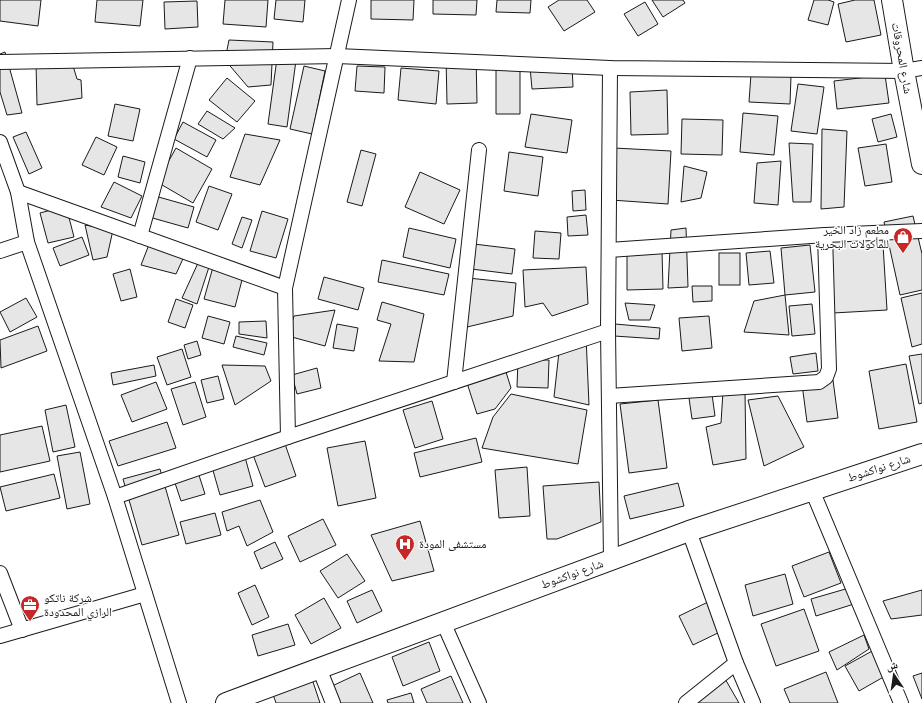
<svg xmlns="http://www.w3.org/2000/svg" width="922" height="703" font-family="Mulish,'Noto Naskh Arabic',sans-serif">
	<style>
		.building { fill: #e6e6e6; stroke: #1a1a1a }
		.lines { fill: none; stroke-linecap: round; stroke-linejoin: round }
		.street-casing { stroke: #1a1a1a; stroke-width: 16 }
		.secondary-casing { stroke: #1a1a1a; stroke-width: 22 }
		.street { stroke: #fff; stroke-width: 14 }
		.secondary { stroke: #fff; stroke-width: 20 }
		.labels { text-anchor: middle; stroke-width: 3; stroke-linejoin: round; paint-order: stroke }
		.street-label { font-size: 12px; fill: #1a1a1a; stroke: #fff }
		.poi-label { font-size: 12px; fill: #1a1a1a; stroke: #fff; text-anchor: start }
	</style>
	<rect width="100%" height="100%" fill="#fff"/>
	<g class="building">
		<path d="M0,0H41L38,26L0,21Z"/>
		<path d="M97,0H143L140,26L95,22Z"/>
		<path d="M225,0H268L266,27L223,24Z"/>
		<path d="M276,0H305L303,22L274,19Z"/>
		<path d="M371,0H414L413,20L371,19Z"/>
		<path d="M433,0H477L476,15L433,14Z"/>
		<path d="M497,0H531L530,13L496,12Z"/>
		<path d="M559,0H587L595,12L564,31L548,7Z"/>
		<path d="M652,0H683L685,3L663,17Z"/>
		<path d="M814,0H828L834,2L828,25L808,20Z"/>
		<path d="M855,0H874L881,35L846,42L838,4Z"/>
		<path d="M197,1L198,27L165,29L164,2Z"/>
		<path d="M645,2L658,24L638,36L624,14Z"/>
		<path d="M229,40L273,42L271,85L248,87L225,60Z"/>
		<path d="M278,51L297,53L287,127L268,124Z"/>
		<path d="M5,52L22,113L7,115L0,92V54Z"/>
		<path d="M476,55L477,103L447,104L446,56Z"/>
		<path d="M496,56L520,57V114H496Z"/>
		<path d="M71,59L77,79L81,80L82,98L37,105L36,63Z"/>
		<path d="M572,64L573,87L532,89L530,67Z"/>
		<path d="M304,66L325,71L312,134L290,129Z"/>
		<path d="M357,66L385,67L384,93L355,91Z"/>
		<path d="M401,68L439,71L436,104L398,100Z"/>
		<path d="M751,74L791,76L790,104L749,102Z"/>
		<path d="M885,75L889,103L837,109L834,81Z"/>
		<path d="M227,78L255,101L237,122L209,100Z"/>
		<path d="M798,84L824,87L817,134L791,131Z"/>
		<path d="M667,90L668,134L631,135L630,92Z"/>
		<path d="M115,104L140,109L133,141L108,136Z"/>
		<path d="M207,111L235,128L223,139L198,124Z"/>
		<path d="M743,113L778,116L774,155L740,152Z"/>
		<path d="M531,114L572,120L567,153L525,147Z"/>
		<path d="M891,114L897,137L878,142L872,119Z"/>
		<path d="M682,119L723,120L722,155L681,154Z"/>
		<path d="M183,122L216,140L207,157L174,139Z"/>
		<path d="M822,129L847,131L844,207L821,209Z"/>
		<path d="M26,132L42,168L29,174L13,137Z"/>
		<path d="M245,134L280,140L260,185L230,177Z"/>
		<path d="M96,137L117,147L104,175L82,165Z"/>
		<path d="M789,143L813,144L811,202H793Z"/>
		<path d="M886,144L892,182L865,186L858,148Z"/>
		<path d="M176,148L212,169L193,203L157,182Z"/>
		<path d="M614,148L671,151L668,204L611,200Z"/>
		<path d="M361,150L376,154L362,206L347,202Z"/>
		<path d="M509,152L543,157L538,196L504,191Z"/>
		<path d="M123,156L145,162L140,183L118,177Z"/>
		<path d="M781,161L778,205L754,203L757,163Z"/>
		<path d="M684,166L707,172L701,198L681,202Z"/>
		<path d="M420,172L460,190L444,224L405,207Z"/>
		<path d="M114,182L142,196L131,218L101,207Z"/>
		<path d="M209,186L232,194L218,230L196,222Z"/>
		<path d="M585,190L586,210L573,211L572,191Z"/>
		<path d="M155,196L194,207L188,228L149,217Z"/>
		<path d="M66,206L74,237L48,243L40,213Z"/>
		<path d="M262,211L288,219L276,258L250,251Z"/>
		<path d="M586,215L588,235L568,236L567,217Z"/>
		<path d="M913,216L922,254V290L900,295L884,222Z"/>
		<path d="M242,217L252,220L242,248L232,244Z"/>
		<path d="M85,225L113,230L107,257L93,260Z"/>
		<path d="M409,228L456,239L450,268L403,257Z"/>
		<path d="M686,228L688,287L668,288L671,230Z"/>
		<path d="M882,228L887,310L833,313L828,232Z"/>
		<path d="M535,231L561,233L559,259L533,258Z"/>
		<path d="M82,237L89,255L60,266L53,248Z"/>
		<path d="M150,242L187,250L176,274L141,265Z"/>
		<path d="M474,244L515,249L512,274L471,269Z"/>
		<path d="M810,245L815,292L785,295L781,248Z"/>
		<path d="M662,251L663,289L627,290V252Z"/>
		<path d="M770,251L774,283L749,285L746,253Z"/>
		<rect x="719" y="253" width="21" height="32"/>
		<path d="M382,260L449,274L444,295L378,282Z"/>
		<path d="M198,263L209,267L197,304L182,298Z"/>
		<path d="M213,267L243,276L235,307L204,299Z"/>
		<path d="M586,267L588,304L552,316L543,303L525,307L523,270Z"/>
		<path d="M130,269L137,297L121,301L113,274Z"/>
		<path d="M324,277L364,288L358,310L318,299Z"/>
		<path d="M468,278L516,283L513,316L463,328Z"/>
		<path d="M692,286H712V301L693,302Z"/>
		<path d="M922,293V344L912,347L901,298Z"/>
		<path d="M785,295L789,335L744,332L754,301Z"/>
		<path d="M26,298L37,317L10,332L0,312Z"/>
		<path d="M176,299L193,305L185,328L168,322Z"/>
		<path d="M382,302L424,314L414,362L379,361L391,324L377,320Z"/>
		<path d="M625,303L655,305L650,320H629Z"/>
		<path d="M812,304L815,334L792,336L789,306Z"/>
		<path d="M335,310L325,346L288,336L294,316Z"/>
		<path d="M208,316L230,322L224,344L202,338Z"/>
		<path d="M709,316L712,348L682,351L679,318Z"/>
		<path d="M266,321L267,338L239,334V322Z"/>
		<path d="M337,324L358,328L354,351L333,348Z"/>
		<path d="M615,324L660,328L659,339L614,336Z"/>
		<path d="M38,326L47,351L1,368L0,340Z"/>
		<path d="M236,336L267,343L264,355L233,347Z"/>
		<path d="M586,336L589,405L554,397L560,343Z"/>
		<path d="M197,341L201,355L188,359L184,345Z"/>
		<path d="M182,349L191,377L167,385L157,357Z"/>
		<path d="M816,353L818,371L793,374L790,357Z"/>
		<path d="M922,354V403L919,404L909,356Z"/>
		<path d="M518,360H549L548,388L517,387Z"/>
		<path d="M906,364L917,422L879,429L869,371Z"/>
		<path d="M154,365L156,376L113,385L111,373Z"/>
		<path d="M222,365L265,366L271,381L235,405Z"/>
		<path d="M317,368L321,388L297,394L292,375Z"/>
		<path d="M505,369L511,388L495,409L477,414L467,383Z"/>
		<path d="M218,376L224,399L207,403L201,380Z"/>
		<path d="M833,380L838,418L807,422L802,384Z"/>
		<path d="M156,382L167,409L132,422L121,395Z"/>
		<path d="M195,382L206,417L183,425L171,389Z"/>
		<path d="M711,387L715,416L692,419L688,391Z"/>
		<path d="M723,391L745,393L746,459L713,465L706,427L721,423Z"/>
		<path d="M511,394L587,410L578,464L482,448L493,417Z"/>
		<path d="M778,396L804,447L764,466L748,400Z"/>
		<path d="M658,400L667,468L629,473L620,404Z"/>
		<path d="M432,401L443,439L415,448L403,410Z"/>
		<path d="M66,405L75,447L53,452L45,410Z"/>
		<path d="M167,422L176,448L118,466L109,441Z"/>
		<path d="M42,426L50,461L0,472V435Z"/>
		<path d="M476,438L482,462L420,477L414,453Z"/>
		<path d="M284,441L296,476L265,487L252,452Z"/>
		<path d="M365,441L376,498L338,506L327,448Z"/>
		<path d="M243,450L253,486L220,495L210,460Z"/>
		<path d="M80,452L90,504L67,509L57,456Z"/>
		<path d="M196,466L205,494L181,501L172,474Z"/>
		<path d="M527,467L530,516L499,518L495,470Z"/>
		<path d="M160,469L179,535L142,545L123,479Z"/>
		<path d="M54,474L60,498L6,511L0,487Z"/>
		<path d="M599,482L601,522L557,539H547L543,486Z"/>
		<path d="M678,483L684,506L630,519L624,496Z"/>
		<path d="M260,500L273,532L247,546L239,526L227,531L222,512Z"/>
		<path d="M215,513L221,535L186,544L180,522Z"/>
		<path d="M323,519L336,545L300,562L288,536Z"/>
		<path d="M420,521L434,571L392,581L371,535Z"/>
		<path d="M275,542L283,559L261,569L254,552Z"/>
		<path d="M829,552L841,583L804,597L792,566Z"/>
		<path d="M347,554L365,581L338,598L320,571Z"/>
		<path d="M785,574L793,604L753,616L745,585Z"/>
		<path d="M255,585L269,617L252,625L238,593Z"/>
		<path d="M849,588L854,604L816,616L811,599Z"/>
		<path d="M372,590L382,611L357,623L347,601Z"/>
		<path d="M922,590V615L891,619L883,601Z"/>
		<path d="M324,598L341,628L311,644L295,615Z"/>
		<path d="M708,602L722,631L693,645L679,616Z"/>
		<path d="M804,609L819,651L776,666L761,624Z"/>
		<path d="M288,624L295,645L258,656L252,635Z"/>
		<path d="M864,635L869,649L837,670L829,652Z"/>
		<path d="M429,642L440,671L403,686L392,657Z"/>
		<path d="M874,650L887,675L859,691L845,666Z"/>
		<path d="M826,672L838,703H790L784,689Z"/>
		<path d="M360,673L373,703H339L332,686Z"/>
		<path d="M922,673V699L913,676Z"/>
		<path d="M311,676L320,703H276L271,689Z"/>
		<path d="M451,676L463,703H427L421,689Z"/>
		<path d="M724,677L739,703H692Z"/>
		<path d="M411,693L414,703H388L387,700Z"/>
	</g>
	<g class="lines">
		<g class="street-casing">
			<g id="street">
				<path d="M0,62L337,56L610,68L904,71L922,68"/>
				<path d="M610,68L608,331L611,560"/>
				<path d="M0,142L18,192L27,242L115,497L179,703"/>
				<path d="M18,192L285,288"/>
				<path d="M140,236L190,58"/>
				<path d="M609,250L825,235L922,231"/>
				<path d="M0,251L27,242"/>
				<path d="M454,382L479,150"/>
				<path d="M609,396L819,382L826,377L829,369L825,235"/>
				<path d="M288,437L285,288L349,0"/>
				<path d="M812,490L901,703"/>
				<path d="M115,497L288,437L608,331"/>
				<path d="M689,531L736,663L753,703"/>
				<path d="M0,573L22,630"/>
				<path d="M443,622L479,703"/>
				<path d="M0,636L145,594"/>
				<path d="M319,668L333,703"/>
				<path d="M686,703L736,663"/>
			</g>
		</g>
		<g class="secondary-casing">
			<g id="secondary">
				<path d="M892,0L904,71L922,164"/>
				<path d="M226,703L689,531L922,454"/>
			</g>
		</g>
		<use href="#street" class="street"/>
		<use href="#secondary" class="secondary"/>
	</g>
	<defs>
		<g id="shop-pin" transform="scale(1)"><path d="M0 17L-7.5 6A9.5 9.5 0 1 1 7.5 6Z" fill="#c62828" stroke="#fff"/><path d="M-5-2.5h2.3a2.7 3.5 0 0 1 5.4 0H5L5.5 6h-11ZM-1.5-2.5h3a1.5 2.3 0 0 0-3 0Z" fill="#fff"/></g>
		<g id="hospital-pin" transform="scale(1)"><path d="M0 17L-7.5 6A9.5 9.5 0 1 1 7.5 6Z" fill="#c62828" stroke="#fff"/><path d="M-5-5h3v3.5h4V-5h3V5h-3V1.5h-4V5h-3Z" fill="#fff"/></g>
		<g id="office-pin" transform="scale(1)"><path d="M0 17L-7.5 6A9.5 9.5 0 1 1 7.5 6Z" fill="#c62828" stroke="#fff"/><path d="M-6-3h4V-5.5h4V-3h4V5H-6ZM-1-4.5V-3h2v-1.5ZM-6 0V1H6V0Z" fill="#fff"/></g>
	</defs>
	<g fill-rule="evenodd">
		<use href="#shop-pin" x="903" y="237"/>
		<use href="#hospital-pin" x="405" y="544"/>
		<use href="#office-pin" x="30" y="605"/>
	</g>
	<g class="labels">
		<g class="street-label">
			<text transform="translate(902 58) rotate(80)" y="4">شارع المحروقات</text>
			<text transform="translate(879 468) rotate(-18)" y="4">شارع نواكشوط</text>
			<text transform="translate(572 574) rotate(-20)" y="4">شارع نواكشوط</text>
		</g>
		<g class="poi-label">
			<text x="889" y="234" text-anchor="end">مطعم زاد الخير<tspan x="889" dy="14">للمأكولات البحرية</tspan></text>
			<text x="419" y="548">مستشفى المودة</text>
			<text x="44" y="602">شركة ناتكو<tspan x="44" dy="14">الرازي المحدودة</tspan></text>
		</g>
	</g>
	<g transform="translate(894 675) rotate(347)" stroke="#ffffff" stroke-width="3" paint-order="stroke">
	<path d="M0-3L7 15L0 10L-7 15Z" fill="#1a1a1a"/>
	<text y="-6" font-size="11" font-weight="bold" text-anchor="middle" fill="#1a1a1a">ش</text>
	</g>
</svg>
